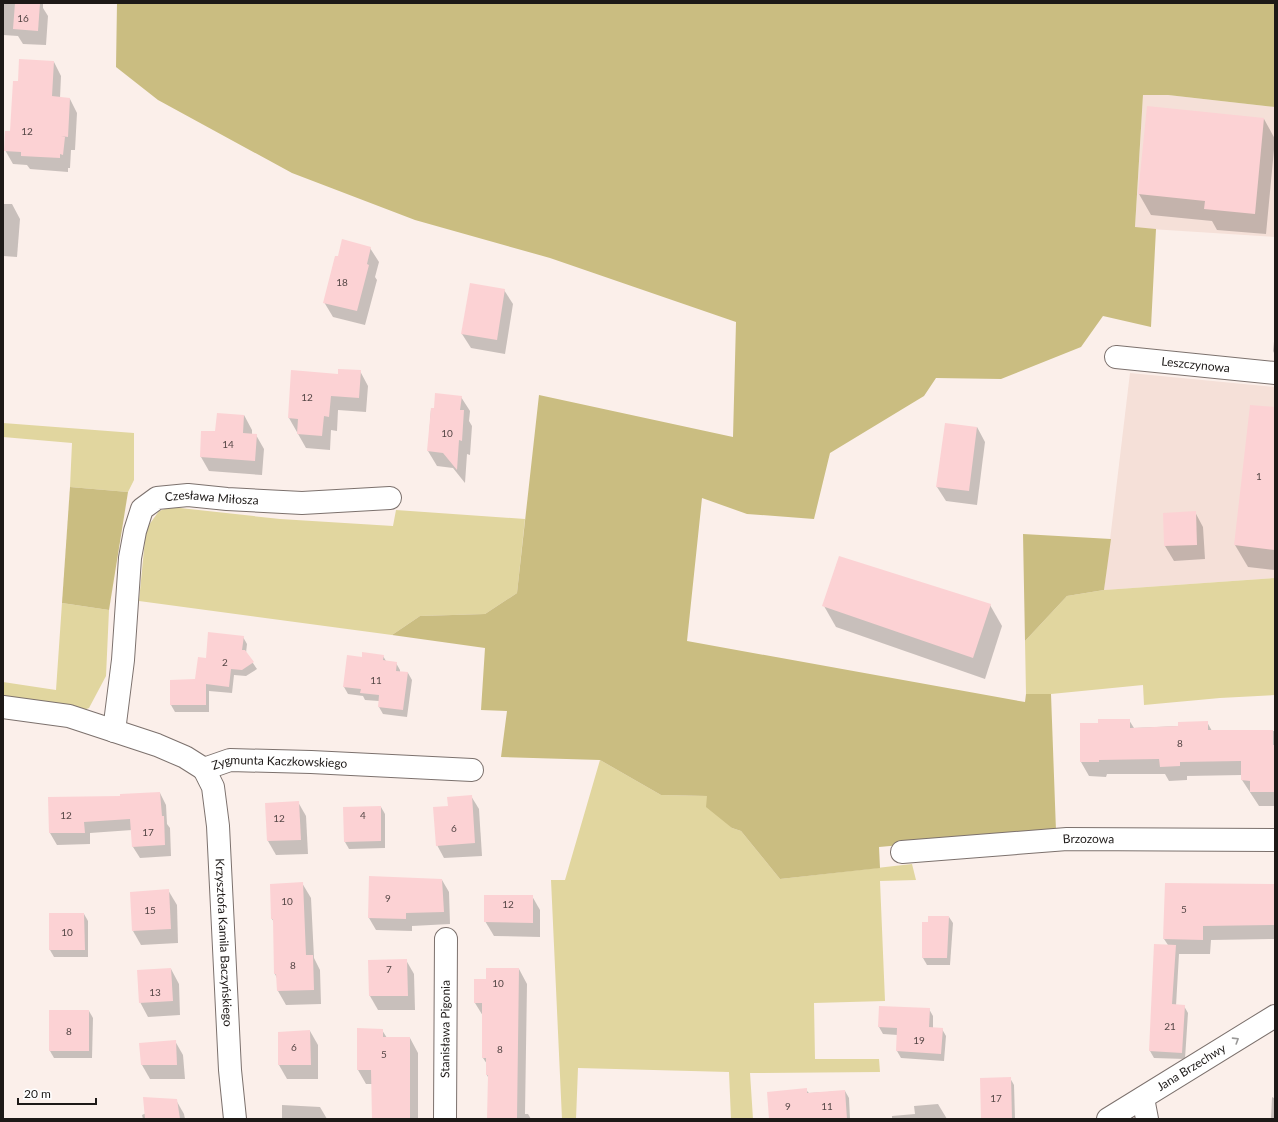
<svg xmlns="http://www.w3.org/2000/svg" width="1278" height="1122" font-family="Lato,sans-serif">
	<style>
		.built { fill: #f5e0d8 }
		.green { fill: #e1d69f }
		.forest { fill: #cabd81 }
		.shadow { fill: #0003 }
		.building { fill: #fcd2d4 }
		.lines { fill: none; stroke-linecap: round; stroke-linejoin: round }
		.minor-casing { stroke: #7c716d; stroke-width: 24 }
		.minor { stroke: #fff; stroke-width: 22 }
		.oneway { stroke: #999897 }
		.labels { text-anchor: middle; stroke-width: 4; stroke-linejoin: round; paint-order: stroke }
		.number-label { font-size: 10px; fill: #554746 }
		.street-label { font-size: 12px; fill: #1d1917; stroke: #fff }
	</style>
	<rect width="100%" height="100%" fill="#fbefea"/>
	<g class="built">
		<path d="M1143,95H1168L1275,107V237L1135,228Z"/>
		<path d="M1130,373L1275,387V578L1104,590Z"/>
	</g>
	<g class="green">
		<path d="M3,423L134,433V480L128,492L70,487L72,443L3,437Z"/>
		<path d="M171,507L280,519L393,526L396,510L525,519L517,593L485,614L420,616L392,635L139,601L146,529L159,511Z"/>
		<path d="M1275,578V695L1220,698L1144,705L1143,685L1051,694H1026L1025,641L1067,596L1104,590Z"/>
		<path d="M62,603L109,610L106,676L89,708L81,711L3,697V682L56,690Z"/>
		<path d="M600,760L661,795L707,796L732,828L741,831L780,879L912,864L916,880L880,881L885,1001L814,1003L815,1059H879L880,1072L750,1073L753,1119H731L729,1072L578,1068L576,1119H562L551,880H565Z"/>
	</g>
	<g class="forest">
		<path d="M117,3H1275V107L1168,95H1143L1135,227L1156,229L1151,327L1103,316L1081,347L1001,379L936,378L924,396L830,453L814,519L747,514L702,498L687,641L1025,702L1026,694H1051L1056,831L879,847L880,868L780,879L741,831L732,828L706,807L707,796L661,795L600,760L501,757L507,711L481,710L485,648L392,635L420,616L485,614L517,593L539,395L733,437L736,322L550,258L415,220L292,173L158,100L116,67Z"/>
		<path d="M70,487L128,492L109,610L62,603Z"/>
		<path d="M1023,534L1111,539L1104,590L1067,596L1025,641Z"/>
	</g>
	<g class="shadow">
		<path d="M3,3H43V8L48,16L46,45L23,44L18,36L3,35Z"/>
		<path d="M54,62L61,76L60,98L70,99L77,113L75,150H71L70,168H68V172L30,169L27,165L13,164L5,150L11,132L19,82Z"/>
		<path d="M1148,107L1264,119L1275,139L1266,234L1217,230L1212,221L1151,215L1139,194Z"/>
		<path d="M3,204H12L20,219L17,257L3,256Z"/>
		<path d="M370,248L379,262L375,277L377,280L365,325L333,317L324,302Z"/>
		<path d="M504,290L513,304L505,354L471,348L462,334Z"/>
		<path d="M1275,332V355L1273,351Z"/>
		<path d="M360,371L368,386L366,412L338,410L337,431L331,430L330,450L306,448L289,418Z"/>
		<path d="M461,397L470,411L469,421L472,426L470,455L467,454L465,483L453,468L437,466L428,451L431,409L434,410Z"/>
		<path d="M1275,408V570L1248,567L1235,545Z"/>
		<path d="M244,415L252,430V434L256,435L264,449L262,475L209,471L201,457L202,432H216Z"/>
		<path d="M977,427L985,442L977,505L946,501L937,487Z"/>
		<path d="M1195,512L1203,527L1205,559L1174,561L1165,546L1164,514Z"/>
		<path d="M990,605L1002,626L985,679L836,627L824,606Z"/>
		<path d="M243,637L247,644L246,653L257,669L246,676L234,675L232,693L209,691V712H175L171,705L196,680L206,659Z"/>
		<path d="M383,656L386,661L396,663L400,670V672L408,673L412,680L407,717L383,714L379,707V701L365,700L363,696L348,694L344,687L362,658Z"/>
		<path d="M1129,720L1134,728L1179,726L1207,722L1212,731H1275V806H1259L1242,780V775L1187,776V780L1169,781L1165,774H1107L1106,777L1089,776L1081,762L1099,724Z"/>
		<path d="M160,793L166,805L167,824L170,828L171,856L140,858L133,847L132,830L90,833V844L57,845L50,833L49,798L121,797Z"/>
		<path d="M471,796L479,809L482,856L444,858L437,845L449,807Z"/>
		<path d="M298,802L306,816L308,854L276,855L268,841L266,804Z"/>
		<path d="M381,807L385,814V848L349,849L345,842Z"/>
		<path d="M442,880L449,892L450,924L412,926V931L376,930L369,918Z"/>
		<path d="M302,883L311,898L314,958L320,970L321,1004L286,1005L278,991L277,978L275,974L274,922L272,919L271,885Z"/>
		<path d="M1166,884L1275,885V939L1211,940L1210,954H1179L1176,1006H1184L1188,1013L1185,1059L1154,1058L1150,1051L1168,945L1164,939Z"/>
		<path d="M168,890L177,905L178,943L141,945L133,931Z"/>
		<path d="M532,896L540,910V937L494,936L485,921Z"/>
		<path d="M84,914L88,921V957H54L50,950Z"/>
		<path d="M949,917L953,923L950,965H927L923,958Z"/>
		<path d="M406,960L414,974L415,1010H378L370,996L369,961Z"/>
		<path d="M171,969L179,984L180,1015L148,1017L140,1002Z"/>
		<path d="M519,969L527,984L525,1114H528L531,1119H488L489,1079L487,1075V1064L483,1058V1016L475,1003L487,980Z"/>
		<path d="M929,1009L933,1016V1028L942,1029L946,1036L944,1061L901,1058L897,1051L898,1035L883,1034L879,1027Z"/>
		<path d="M89,1011L93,1018L92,1058H54L50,1051Z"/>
		<path d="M382,1030L387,1038H410L418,1053V1119H373L372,1084H366L358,1070Z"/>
		<path d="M310,1031L318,1045V1079H287L279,1065Z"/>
		<path d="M175,1041L183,1055L185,1079H150L142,1065Z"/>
		<path d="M1010,1078L1014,1085L1015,1119H982Z"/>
		<path d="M1275,1084V1119H1271L1272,1097L1274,1098Z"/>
		<path d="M806,1090L809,1093L845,1091L849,1098L850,1119H770Z"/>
		<path d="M176,1100L184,1114L185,1119H143L142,1115Z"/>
		<path d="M938,1104L947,1119H892V1116L915,1114L914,1106Z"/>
		<path d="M282,1105L320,1107L327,1119H282Z"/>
	</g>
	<g class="building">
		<path d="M15,3H40L38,31L13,29Z"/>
		<path d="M19,59L54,61L52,96L70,98L68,137L61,136L65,137L63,155L60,154V158L21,156V152L4,151L5,131H10L13,81H18Z"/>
		<path d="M1147,106L1264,118L1255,214L1204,209L1205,201L1138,194Z"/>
		<path d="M342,239L371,247L367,264L369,265L357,311L323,303L335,256H338Z"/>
		<path d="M470,283L505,289L497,340L461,334Z"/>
		<path d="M338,369L361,370L359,398L331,396L329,417L324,416L322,436L297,434L298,419L288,418L291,370L338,374Z"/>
		<path d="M435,393L462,396L460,410H464L462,441L459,440L457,470L443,453L427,451L431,408H434Z"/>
		<path d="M1250,405L1275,407V550L1234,545Z"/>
		<path d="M217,413L244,415L243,433L257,434L255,461L200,457L201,431H215Z"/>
		<path d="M945,423L977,427L969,491L936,487Z"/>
		<path d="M1196,511L1197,545L1164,546L1163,513Z"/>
		<path d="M839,556L991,604L973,658L822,606Z"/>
		<path d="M208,632L244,636L242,650H245L254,662L242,670L231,669L229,687L206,684V705H170V680L195,679L198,657L206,658Z"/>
		<path d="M362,652L384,655L383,660L397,662L396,671L408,672L403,710L378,707L379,695L360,693L361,689L343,687L347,655L362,657Z"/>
		<path d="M1098,719H1130V728L1178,726V722L1208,721V730H1273V745H1275V792H1250V781L1241,780V761L1180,762V766L1160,767L1159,759L1099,760V762H1080V723H1098Z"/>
		<path d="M160,792L162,816H164L165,845L132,847L130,819L84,822L85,833H49L48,797L120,796V794Z"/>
		<path d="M472,795L475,843L436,846L433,807L448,806L447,797Z"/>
		<path d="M299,801L301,840L267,841L265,803Z"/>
		<path d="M381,806V841L344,842L343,807Z"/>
		<path d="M369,876L442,879L444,912L406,913V919L368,918Z"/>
		<path d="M303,882L306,955H313L314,990L277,991L276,974H274L273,919H271L270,884Z"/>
		<path d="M1165,883L1275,884V925L1203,926V940L1163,939Z"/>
		<path d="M169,889L171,929L132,931L130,892Z"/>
		<path d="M484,895H533V923L484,922Z"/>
		<path d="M49,913H84L85,950H49Z"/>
		<path d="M928,916H949L947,958H922V922H928Z"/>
		<path d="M1154,944L1176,945L1172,1004L1185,1005L1182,1053L1149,1051Z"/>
		<path d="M407,959L408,996H369L368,960Z"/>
		<path d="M171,968L173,1001L139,1003L137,970Z"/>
		<path d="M486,968H519L517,1119H487L488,1075H486V1058H482V1003H474V979H486Z"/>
		<path d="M879,1006L930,1008L929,1027L943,1028L941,1054L896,1051L897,1028L878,1027Z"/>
		<rect x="49" y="1010" width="40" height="41"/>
		<path d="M357,1028L383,1029V1037H410V1119H372L371,1070H357Z"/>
		<path d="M310,1030L311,1065H278V1032Z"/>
		<path d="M176,1040L177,1065H141L139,1043Z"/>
		<path d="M1011,1077L1012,1119H981L980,1078Z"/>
		<path d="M807,1088V1093L845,1090L847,1119H769L767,1092Z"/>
		<path d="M143,1097L177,1099L180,1119H145Z"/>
	</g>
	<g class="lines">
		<g class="minor-casing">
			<g id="minor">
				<path id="s1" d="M1116,357L1275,373"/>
				<path id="s2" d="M3,707L69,716L157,745L185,757L204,769L230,760L311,762L472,770"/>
				<path id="s3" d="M114,731L123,660L130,558L135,531L142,509L157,498L188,495L227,499L302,503L390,498"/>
				<path id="s4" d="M204,769L213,787L218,826L230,1070L235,1119"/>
				<path id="s5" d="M902,852L1067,839L1275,840"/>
				<path d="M1143,1098L1147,1119"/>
				<path id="s6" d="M445,1119L446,939"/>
				<path id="s7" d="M1108,1119L1275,1016"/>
			</g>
		</g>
		<use href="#minor" class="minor"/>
	</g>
	<defs><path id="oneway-chevron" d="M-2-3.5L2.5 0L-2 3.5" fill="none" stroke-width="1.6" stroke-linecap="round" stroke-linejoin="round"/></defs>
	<use class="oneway" href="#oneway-chevron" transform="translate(1236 1040) rotate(-32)"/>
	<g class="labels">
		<g class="number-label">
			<text x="23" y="22">16</text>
			<text x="27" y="135">12</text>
			<text x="342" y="286">18</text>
			<text x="307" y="401">12</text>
			<text x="447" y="437">10</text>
			<text x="228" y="448">14</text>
			<text x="1259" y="480">1</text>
			<text x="225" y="666">2</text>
			<text x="376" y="684">11</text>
			<text x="1180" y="747">8</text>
			<text x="66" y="819">12</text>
			<text x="363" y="819">4</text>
			<text x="279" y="822">12</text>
			<text x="454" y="832">6</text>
			<text x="148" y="836">17</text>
			<text x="388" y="902">9</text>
			<text x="287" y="905">10</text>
			<text x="508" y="908">12</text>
			<text x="1184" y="913">5</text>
			<text x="150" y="914">15</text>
			<text x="67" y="936">10</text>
			<text x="293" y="969">8</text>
			<text x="389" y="973">7</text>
			<text x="498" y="987">10</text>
			<text x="155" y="996">13</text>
			<text x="1170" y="1030">21</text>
			<text x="69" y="1035">8</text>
			<text x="919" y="1044">19</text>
			<text x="294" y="1051">6</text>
			<text x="500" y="1053">8</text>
			<text x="384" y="1058">5</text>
			<text x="996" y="1102">17</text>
			<text x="788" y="1110">9</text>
			<text x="827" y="1110">11</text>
		</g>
		<g class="street-label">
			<text dy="4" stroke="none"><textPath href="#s1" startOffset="80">Leszczynowa</textPath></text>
			<text dy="4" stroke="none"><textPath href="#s3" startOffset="298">Czesława Miłosza</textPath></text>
			<text dy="4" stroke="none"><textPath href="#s2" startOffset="289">Zygmunta Kaczkowskiego</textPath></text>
			<text dy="4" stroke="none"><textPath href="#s5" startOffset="187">Brzozowa</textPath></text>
			<text dy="4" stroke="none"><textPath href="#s4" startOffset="176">Krzysztofa Kamila Baczyńskiego</textPath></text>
			<text dy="4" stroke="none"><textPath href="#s6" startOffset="90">Stanisława Pigonia</textPath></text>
			<text dy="4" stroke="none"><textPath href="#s7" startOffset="98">Jana Brzechwy</textPath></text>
		</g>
	</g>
	<rect width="1278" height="1122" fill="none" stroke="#1d1917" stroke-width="8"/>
	<path d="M18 1098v6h78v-6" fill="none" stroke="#1d1917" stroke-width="2"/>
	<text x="24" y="1098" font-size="12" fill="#1d1917" stroke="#ffffff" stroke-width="3" paint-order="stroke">20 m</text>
</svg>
